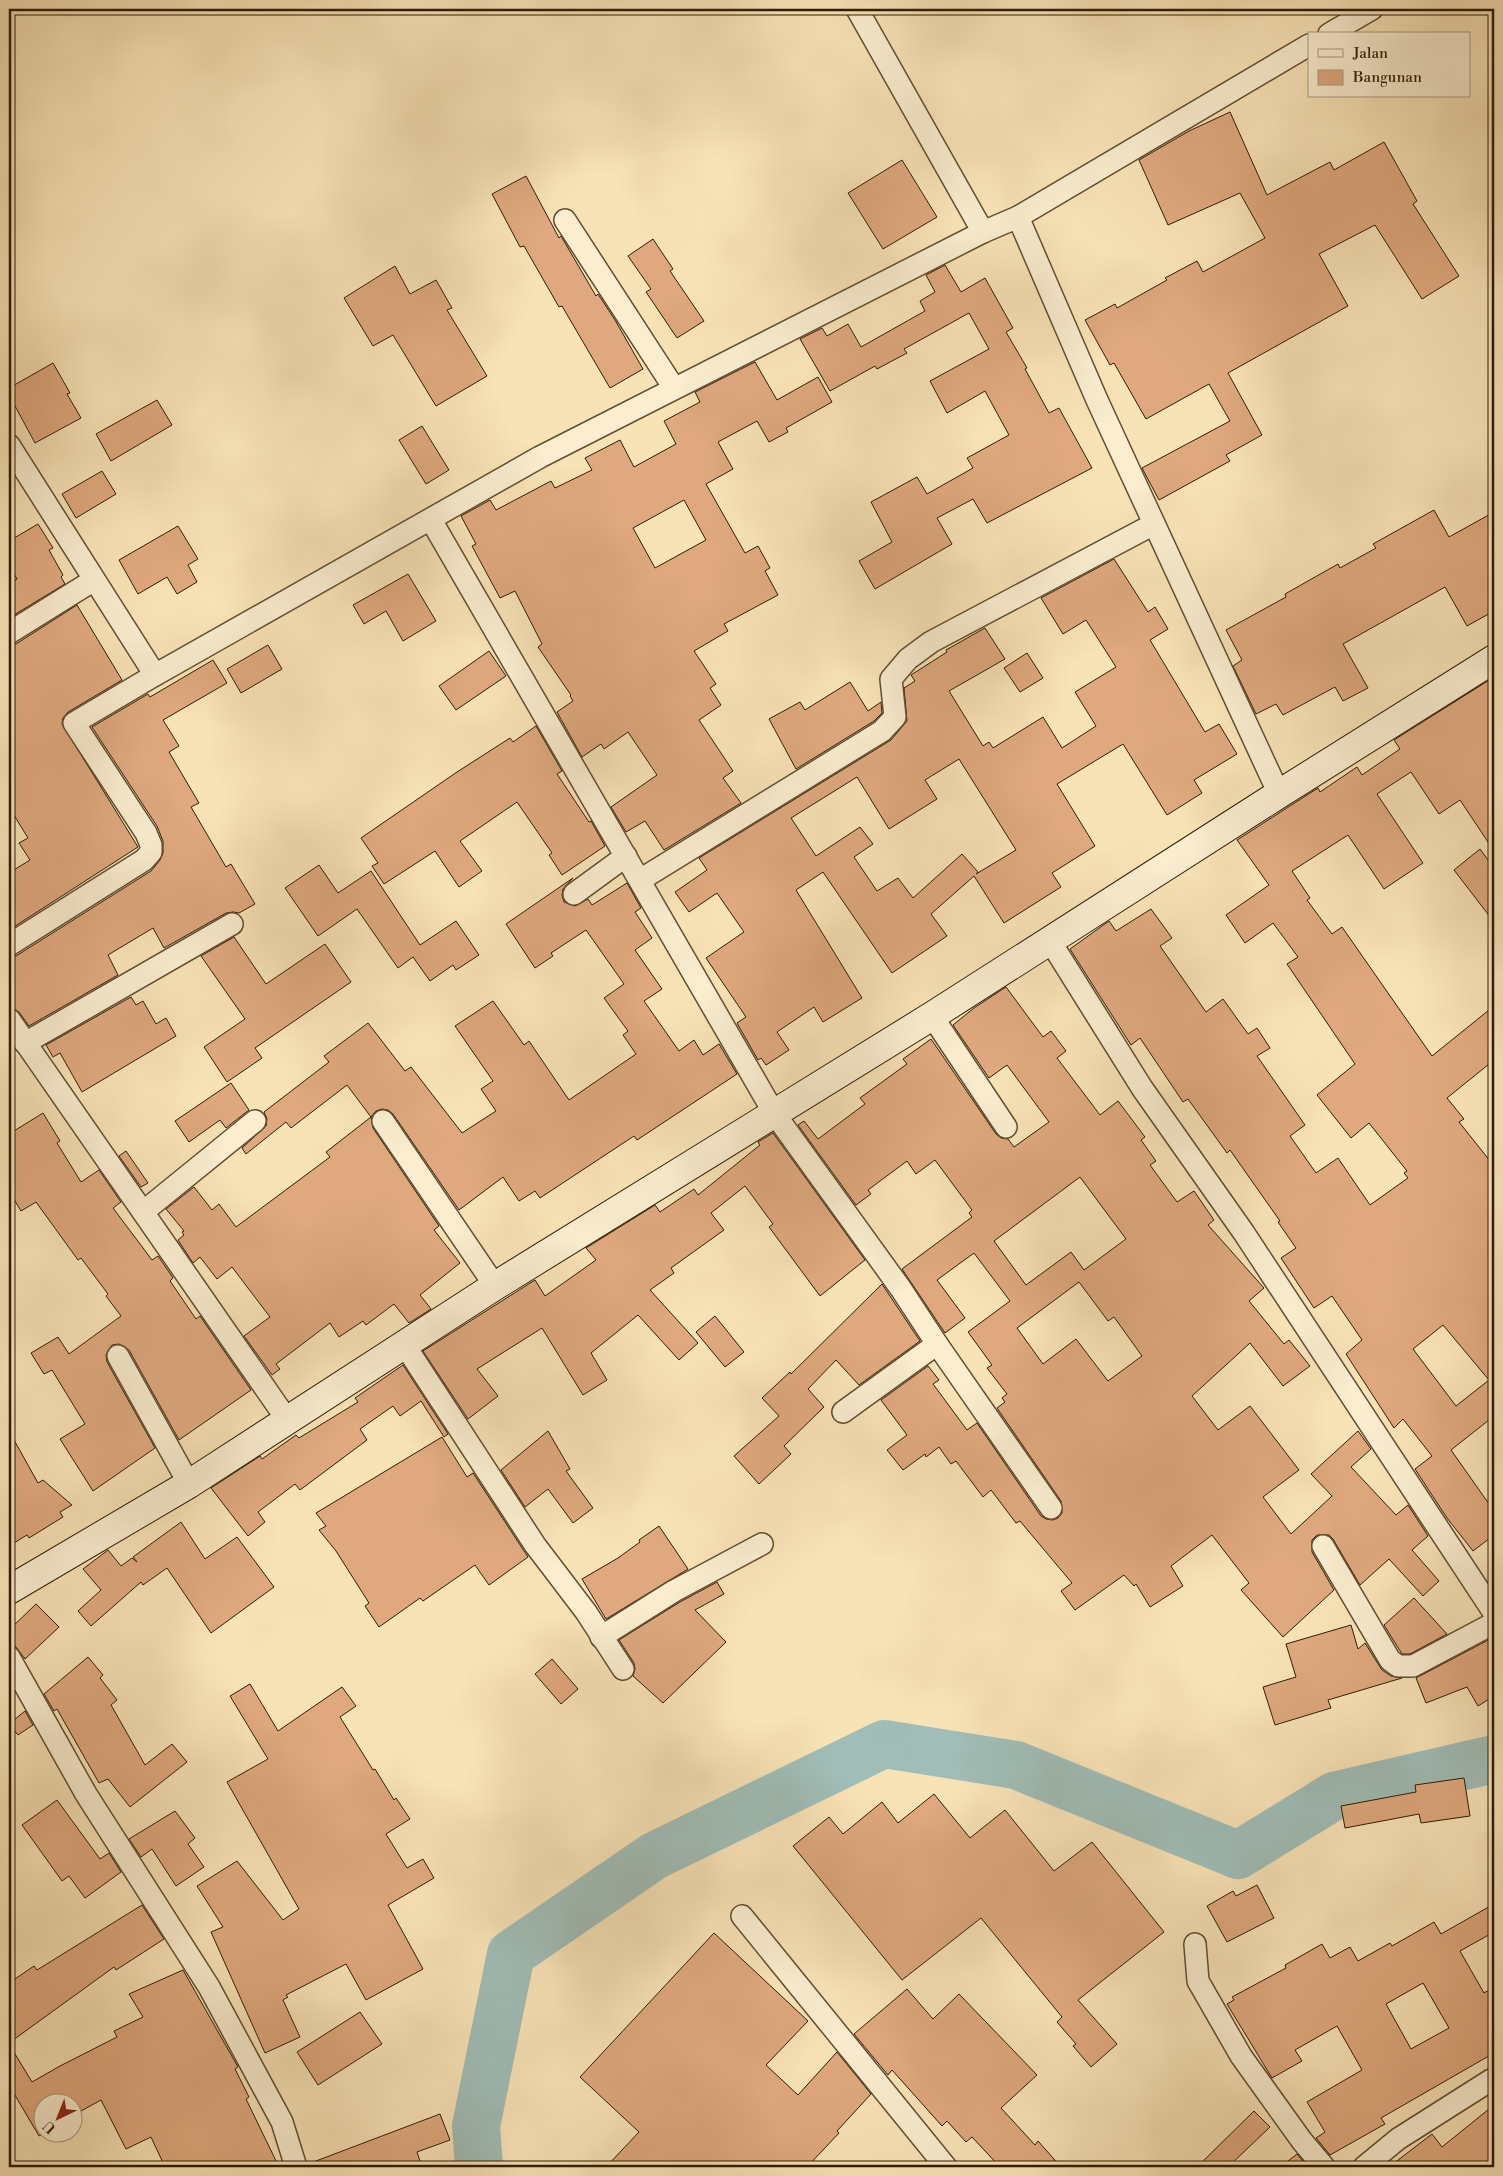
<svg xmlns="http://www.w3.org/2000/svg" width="1503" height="2176" font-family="'Libre Bodoni',serif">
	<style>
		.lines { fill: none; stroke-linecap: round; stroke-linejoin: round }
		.river { stroke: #a0bdb7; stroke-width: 48 }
		.building { fill: #dfa87e; stroke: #2f1c04; fill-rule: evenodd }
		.street-casing { stroke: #614e31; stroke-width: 24 }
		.secondary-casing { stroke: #2f1c04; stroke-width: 30 }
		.street { stroke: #faedd0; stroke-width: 21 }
		.secondary { stroke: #faedd0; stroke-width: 28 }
	</style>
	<rect width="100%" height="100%" fill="#f8e3b7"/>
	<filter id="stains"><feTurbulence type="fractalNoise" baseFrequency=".004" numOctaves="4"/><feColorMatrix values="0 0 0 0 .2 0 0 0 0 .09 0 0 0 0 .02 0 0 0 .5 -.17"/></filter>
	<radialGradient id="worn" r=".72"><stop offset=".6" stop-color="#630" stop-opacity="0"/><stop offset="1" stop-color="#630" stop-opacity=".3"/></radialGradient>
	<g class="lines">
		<path class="river" d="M479,2167L476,2126L511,1954L654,1856L884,1744L1016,1765L1238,1855L1334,1796L1494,1759"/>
	</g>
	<g class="building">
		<path d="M1230,112L1267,195L1330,162L1334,170L1384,142L1417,201L1413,204L1459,276L1422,299L1375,225L1319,254L1348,306L1228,373L1262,435L1226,455L1230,461L1159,500L1142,468L1230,421L1209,384L1146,419L1114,363L1110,365L1085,320L1115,304L1117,308L1167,280L1165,278L1197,261L1203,272L1265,238L1240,193L1168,225L1139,160L1189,131Z"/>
		<path d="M902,160L937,217L883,249L848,193Z"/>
		<path d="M526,176L559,238L561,236L596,296L598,294L615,320L643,369L610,388L562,306L559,307L524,246L520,247L492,194Z"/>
		<path d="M653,239L673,269L670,271L704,321L677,338L646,292L651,289L628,256Z"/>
		<path d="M945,265L961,292L985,278L1013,328L1006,332L1027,368L1025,369L1049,413L1059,408L1092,468L987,523L973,499L937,518L952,544L875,589L859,561L892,542L871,502L917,477L927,494L973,468L967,458L1009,435L985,391L947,413L930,381L989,349L969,313L904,349L907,353L877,369L875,366L830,391L800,339L822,328L827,336L848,324L861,347L925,311L920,301L935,292L926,275Z"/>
		<path d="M395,266L410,294L436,280L452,308L447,310L487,376L436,406L393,335L373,346L344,298Z"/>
		<path d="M755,362L777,400L818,377L832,402L786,428L788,432L769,442L757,421L718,442L733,469L706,484L745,553L758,546L770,568L765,571L778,595L724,624L728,631L694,651L716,684L710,688L721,705L699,720L733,771L723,778L741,803L664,850L645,821L626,832L611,807L657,775L628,732L604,749L601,744L582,757L557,712L573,701L570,696L571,695L538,647L542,644L515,591L500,598L472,546L476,544L461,516L490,500L496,510L551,481L555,488L592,470L585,458L620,440L634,467L676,444L664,421L700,402L695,392ZM684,500L706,540L655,568L633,528Z"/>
		<path d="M53,363L70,393L67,394L81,418L35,443L9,395V388Z"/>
		<path d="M157,400L172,425L111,461L96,434Z"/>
		<path d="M422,426L449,470L426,484L399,440Z"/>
		<path d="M102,471L116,494L76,518L62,494Z"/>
		<path d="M1434,510L1449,537L1494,512V611L1467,626L1445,587L1343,644L1368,688L1343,701L1335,687L1283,715L1276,704L1256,714L1233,666L1242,660L1226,630L1286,597L1285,594L1338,564L1340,568L1376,548L1373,544Z"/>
		<path d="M38,524L53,548L49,550L63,575L61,577L65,584L9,618V584L17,579L9,565V541Z"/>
		<path d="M178,526L198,559L188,565L197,582L177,594L167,577L138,594L119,560Z"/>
		<path d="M1114,559L1148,612L1155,607L1168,629L1150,640L1205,732L1219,724L1237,754L1194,780L1202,793L1167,815L1123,744L1057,784L1095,846L1052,873L1061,887L1004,923L974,876L931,914L947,936L892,973L823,872L796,890L862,998L823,1022L814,1007L777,1032L789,1050L766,1065L761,1058L758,1060L737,1023L746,1017L706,958L744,932L717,893L689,912L675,892L707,870L699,858L891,740L907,721L904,688L915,681L911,675L947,652L946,650L985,628L1005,659L949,691L983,746L989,742L993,748L1043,717L1062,748L1096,726L1075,692L1116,667L1086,620L1063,634L1041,598ZM959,759L1016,850L976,874L978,872L962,854L913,898L898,878L877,891L854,857L873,844L860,827L816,856L791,818L857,777L889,829L937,799L925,780Z"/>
		<path d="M408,574L436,621L403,641L386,611L364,624L353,605Z"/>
		<path d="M77,605L122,680L68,712L63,718L62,724L138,847L9,930V873L30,860L19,843L28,838L9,807V645L16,644Z"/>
		<path d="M268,645L282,669L241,693L227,669Z"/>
		<path d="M489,651L506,676L456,710L439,686Z"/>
		<path d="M1027,653L1043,678L1020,692L1004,668Z"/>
		<path d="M213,660L227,683L163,720L179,746L169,752L199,803L191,807L226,867L231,864L255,904L239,913L233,912L226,913L164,948L153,928L108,955L118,975L29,1026L19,1012L9,1007V957L16,956L151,871L160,860L163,853V841L157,826L92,727L148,694L150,697Z"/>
		<path d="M1494,677V851L1460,800L1439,814L1411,772L1377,794L1423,863L1384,889L1348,835L1292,871L1310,898L1307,900L1332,934L1342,927L1432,1056L1494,1006V1060L1447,1098L1464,1119L1459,1122L1494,1166V1416L1451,1450L1494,1511V1535L1473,1551L1447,1518L1415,1469L1432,1456L1403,1419L1394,1428L1346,1354L1362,1340L1332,1296L1314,1308L1281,1258L1296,1248L1278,1222L1280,1221L1230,1150L1227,1153L1188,1099L1183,1102L1140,1038L1131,1045L1070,949L1109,921L1116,931L1151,909L1172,938L1160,946L1206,1012L1223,999L1248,1034L1257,1028L1270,1048L1257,1056L1305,1125L1290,1136L1316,1173L1338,1158L1370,1205L1408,1178L1404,1173L1407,1171L1369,1123L1351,1138L1317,1095L1355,1064L1287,964L1298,957L1273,923L1245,943L1226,915L1269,885L1237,840L1318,788L1320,792L1357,767L1362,775L1400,749L1394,740ZM1443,1325L1489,1380L1456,1406L1413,1349Z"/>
		<path d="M850,682L868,711L881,702L882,713L874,721L796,769L769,719L800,702L805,710Z"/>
		<path d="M536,726L562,771L557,774L589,822L591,821L605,846L562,875L549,855L552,853L517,802L460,841L482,871L459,887L435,851L384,884L372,866L378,863L361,838L457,772L510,738L513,742Z"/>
		<path d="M1480,849L1494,868V922L1454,870Z"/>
		<path d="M319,865L338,893L371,871L420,945L456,921L479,955L456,970L453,965L430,981L413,957L398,968L357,909L318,936L285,888Z"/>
		<path d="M573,878L563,889L562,895L564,902L575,906L588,899L592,905L627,883L641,908L635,912L652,938L635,950L662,989L644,1001L679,1051L694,1040L703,1055L719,1044L737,1074L637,1140L634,1136L540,1198L535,1191L519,1201L503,1177L459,1210L393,1114L388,1110L382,1109L376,1111L371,1117L347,1085L291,1128L286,1122L246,1154L242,1148L266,1126L267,1119L264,1112L329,1062L324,1056L368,1023L405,1071L411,1067L462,1133L496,1111L481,1089L493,1081L455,1026L493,1001L524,1045L529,1041L569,1100L636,1054L623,1035L628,1031L604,998L624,984L586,930L551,953L553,956L535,968L506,924Z"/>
		<path d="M234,937L266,984L325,944L351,982L255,1048L262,1058L227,1082L204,1047L245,1019L201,956Z"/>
		<path d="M1006,987L1043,1037L1051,1031L1066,1051L1057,1058L1100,1115L1118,1101L1145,1137L1141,1140L1156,1161L1150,1165L1177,1202L1194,1191L1214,1220L1208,1225L1264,1288L1249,1301L1284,1344L1289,1340L1310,1366L1283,1386L1250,1343L1192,1396L1218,1430L1250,1406L1299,1470L1263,1497L1291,1534L1332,1496L1311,1474L1358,1431L1371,1449L1351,1467L1396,1515L1408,1505L1428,1536L1412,1550L1439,1581L1423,1596L1389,1559L1360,1585L1333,1539L1329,1535H1317L1312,1540V1552L1334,1590L1283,1637L1241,1590L1249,1583L1212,1535L1171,1566L1183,1586L1150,1607L1136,1584L1134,1586L1124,1575L1075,1610L1061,1591L1072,1583L1020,1521L1016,1523L991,1490L983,1497L956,1461L951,1464L939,1447L926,1457L925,1454L903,1470L887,1450L907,1435L881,1400L928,1366L939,1380L933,1384L967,1430L977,1423L1041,1516L1046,1519L1053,1520L1058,1518L1062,1513L1061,1501L997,1408L1005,1402L1002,1398L1007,1394L987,1368L992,1365L968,1332L1010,1301L974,1253L937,1280L965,1318L945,1333L902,1269L972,1217L969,1213L972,1210L935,1160L916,1174L907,1161L868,1190L871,1194L856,1205L798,1125L804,1121L818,1139L865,1104L860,1098L907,1064L903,1059L931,1039L996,1134L1001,1138L1008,1139L1014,1147L1049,1122L1007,1065L989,1078L953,1025L974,1008ZM1080,1177L1126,1239L1084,1270L1071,1252L1026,1285L994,1241ZM1079,1282L1108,1321L1114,1317L1142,1356L1108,1381L1076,1339L1043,1364L1017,1328Z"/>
		<path d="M131,997L136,1005L143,1001L156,1024L166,1018L176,1036L82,1092L60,1053L53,1057L46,1045Z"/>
		<path d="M231,1083L249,1110L226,1128L220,1120L189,1142L175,1121Z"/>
		<path d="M43,1113L60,1141L57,1143L81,1182L99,1170L121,1202L113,1208L152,1260L158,1256L173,1278L170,1281L196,1319L200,1316L251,1390L179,1440L129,1350L119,1344L112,1345L106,1355L107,1362L155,1448L93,1491L60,1439L85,1424L52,1370L44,1374L31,1353L58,1337L69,1354L121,1316L106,1296L108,1294L81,1258L78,1260L36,1202L21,1211L9,1191V1134Z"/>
		<path d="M371,1117L373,1128L439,1226L434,1230L460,1263L420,1295L431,1309L409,1323L394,1304L366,1325L363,1321L339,1337L330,1323L276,1364L280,1369L272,1375L244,1336L270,1317L232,1267L217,1279L200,1257L193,1263L178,1240L184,1235L182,1232L184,1231L166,1209L194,1187L212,1210L219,1204L236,1227L330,1157L326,1152Z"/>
		<path d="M773,1133L865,1260L820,1296L769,1227L773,1224L745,1186L711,1213L724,1230L671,1268L674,1273L650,1290L698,1343L679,1360L638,1315L591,1353L607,1380L583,1395L542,1328L477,1369L498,1396L468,1419L423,1351L535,1280L545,1296L596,1260L586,1248L655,1205L660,1212L694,1189L698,1195L760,1145L758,1142Z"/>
		<path d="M126,1151L148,1183L141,1187L119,1156Z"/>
		<path d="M882,1284L920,1341L859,1385L836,1360L808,1389L824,1407L784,1446L791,1454L759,1484L734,1456L779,1416L762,1398L790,1372L791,1374Z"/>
		<path d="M715,1316L744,1352L725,1367L696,1332Z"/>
		<path d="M403,1365L448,1434L444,1437L421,1401L400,1416L393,1406L360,1429L367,1440L300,1490L295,1484L258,1512L265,1522L248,1536L211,1488L260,1456L262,1459L296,1435L299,1438L358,1402L355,1398Z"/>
		<path d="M9,1431L38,1483L43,1480L72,1505L60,1512L63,1517L29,1538L27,1535L9,1546Z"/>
		<path d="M548,1431L570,1469L566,1471L593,1508L573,1523L548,1489L525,1507L501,1470Z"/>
		<path d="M442,1437L467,1477L473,1473L528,1557L489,1585L475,1565L423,1601L420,1598L379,1627L365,1606L369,1603L336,1551L319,1530L326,1526L316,1513Z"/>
		<path d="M181,1522L205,1559L237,1537L274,1587L211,1633L167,1568L143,1585L141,1582L91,1626L78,1611L101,1590L83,1569L108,1550L121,1566L132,1558L137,1562L133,1557Z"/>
		<path d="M659,1526L688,1569L606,1619L582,1579L618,1558L640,1542L639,1540Z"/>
		<path d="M717,1582L724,1594L695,1610L726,1642L663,1703L633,1676L635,1669L634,1663L619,1640L680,1602Z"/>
		<path d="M1414,1598L1447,1634L1410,1654H1402L1384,1625Z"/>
		<path d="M36,1604L59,1627L25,1659L16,1647L9,1645V1630Z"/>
		<path d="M1351,1625L1358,1649L1365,1643L1382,1670L1391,1676L1402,1678L1328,1700L1331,1708L1275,1725L1263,1687L1296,1677L1286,1644Z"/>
		<path d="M1494,1637V1696L1478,1706L1467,1687L1426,1703L1416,1678Z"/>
		<path d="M88,1657L103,1675L100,1678L117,1700L111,1705L145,1765L172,1744L187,1762L130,1807L108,1779L99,1783L57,1709L54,1711L44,1694Z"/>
		<path d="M552,1659L578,1689L561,1704L535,1674Z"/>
		<path d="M250,1684L278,1731L342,1687L356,1706L340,1717L373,1770L375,1769L394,1800L396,1798L410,1819L386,1834L407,1868L423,1859L434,1878L388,1905L423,1969L366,2000L346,1964L286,1995L288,1997L283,2000L300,2037L265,2053L211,1932L223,1927L197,1886L237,1861L283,1920L299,1909L227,1782L268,1759L230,1696Z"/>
		<path d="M25,1711L33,1725L18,1735L9,1724Z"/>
		<path d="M1464,1778L1470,1816L1421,1823L1419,1814L1345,1828L1341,1806L1416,1792L1415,1785Z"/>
		<path d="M934,1794L970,1838L1005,1810L1054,1871L1092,1842L1164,1932L1078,2000L1117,2044L1091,2067L1073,2046L1076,2044L1057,2022L1062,2017L981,1918L902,1980L793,1846L829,1817L843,1834L882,1802L898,1823Z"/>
		<path d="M57,1800L100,1859L109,1853L121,1872L85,1898L69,1876L62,1881L22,1825Z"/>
		<path d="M175,1811L195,1838L188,1844L204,1867L176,1886L152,1849L141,1857L129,1839Z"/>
		<path d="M1257,1885L1274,1918L1227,1942L1207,1906L1233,1891L1236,1896Z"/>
		<path d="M1494,1904V1932L1460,1951L1484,1993L1494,1987V2053L1381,2118L1385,2124L1330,2155L1316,2138L1325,2132L1307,2102L1362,2070L1337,2026L1295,2050L1302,2061L1272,2078L1227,2004L1234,2000L1232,1997L1286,1968L1285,1965L1322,1944L1330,1958L1350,1947L1358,1961L1390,1943L1392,1946L1434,1922L1441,1934ZM1423,1983L1449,2028L1411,2049L1386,2004Z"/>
		<path d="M142,1905L164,1939L116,1970L114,1967L9,2043V1983L34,1966L37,1970Z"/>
		<path d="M714,1933L808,2021L766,2065L798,2095L837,2052L871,2094L837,2131L839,2133L807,2167H606L639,2132L580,2077Z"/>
		<path d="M183,1970L238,2067L235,2069L249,2097L246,2099L279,2167H165L151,2137L126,2149L101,2100L72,2116V2104H42L43,2134L39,2136L9,2085V2044L32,2082L60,2066L117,2037L114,2031L143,2017L129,1994Z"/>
		<path d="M907,1989L933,2019L959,1994L1037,2075L1001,2108L1035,2145L1038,2141L1061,2167H1000L972,2137L966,2142L947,2121L942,2126L892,2070L888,2075L854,2034Z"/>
		<path d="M360,2012L382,2044L318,2085L297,2052Z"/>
		<path d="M1494,2105V2167H1389L1432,2134L1442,2147Z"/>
		<path d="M1254,2111L1270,2127L1228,2167H1197Z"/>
		<path d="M440,2114L450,2140L417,2152L422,2167H308V2164Z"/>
		<path d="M1297,2154L1308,2167H1280Z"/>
	</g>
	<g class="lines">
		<g class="street-casing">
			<g id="street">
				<path d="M857,9L983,232"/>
				<path d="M1329,34L1372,9"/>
				<path d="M1018,217L1309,45"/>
				<path d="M565,220L674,388"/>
				<path d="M9,445L155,675L540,457L983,232L1018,217L1097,400L1279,794"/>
				<path d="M431,520L774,1113L901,1289L937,1344L1051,1508"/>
				<path d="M9,633L94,580"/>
				<path d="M640,880L882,731L895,717L891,679L908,659L931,642L1154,524"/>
				<path d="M574,894L626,856"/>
				<path d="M1050,941L1142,1088L1244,1233L1494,1613"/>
				<path d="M9,945L144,860L151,852V845L146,833L74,723L155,675"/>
				<path d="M932,1016L1006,1127"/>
				<path d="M9,1019L288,1421"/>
				<path d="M25,1043L232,924"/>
				<path d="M383,1121L495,1286"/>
				<path d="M143,1212L255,1121"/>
				<path d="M404,1344L535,1545L586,1612L623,1669"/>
				<path d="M118,1356L189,1484"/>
				<path d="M843,1412L937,1344"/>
				<path d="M1323,1546L1390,1660L1398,1666H1413L1494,1623"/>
				<path d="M601,1637L674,1591L762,1544"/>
				<path d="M9,1657L86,1794L209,1987L282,2122L296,2167"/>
				<path d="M742,1916L946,2167"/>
				<path d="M1195,1944L1198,1981L1241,2056L1302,2141L1324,2167"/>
				<path d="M1364,2167L1398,2139L1491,2080L1494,2085"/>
			</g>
		</g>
		<g class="secondary-casing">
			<path id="secondary" d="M9,1590L189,1484L495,1286L932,1016L1279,794L1494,659"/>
		</g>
		<use href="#street" class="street"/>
		<use href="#secondary" class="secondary"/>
	</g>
	<rect width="1503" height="2176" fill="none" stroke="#f8e3b7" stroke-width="30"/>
	<rect x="10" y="10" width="1483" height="2156" fill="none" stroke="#2f1c04" stroke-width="2.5"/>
	<rect x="15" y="15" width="1473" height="2146" fill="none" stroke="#2f1c04"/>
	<rect x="1308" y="32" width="162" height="65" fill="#faedd0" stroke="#a9997e"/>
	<rect x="1318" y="49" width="25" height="8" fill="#faedd0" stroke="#a9997e"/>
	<text x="1353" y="58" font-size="15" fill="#2f1c04">Jalan</text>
	<rect x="1318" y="70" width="25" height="15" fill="#dfa87e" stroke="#a9997e"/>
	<text x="1353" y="82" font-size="15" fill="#2f1c04">Bangunan</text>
	<g transform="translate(58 2118) rotate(223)"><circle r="24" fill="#faedd0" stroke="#a9997e"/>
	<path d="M0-4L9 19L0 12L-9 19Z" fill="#8f2418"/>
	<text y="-8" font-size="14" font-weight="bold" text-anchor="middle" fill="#2f1c04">U</text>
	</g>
	<rect width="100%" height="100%" filter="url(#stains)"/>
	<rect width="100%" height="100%" fill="url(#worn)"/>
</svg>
